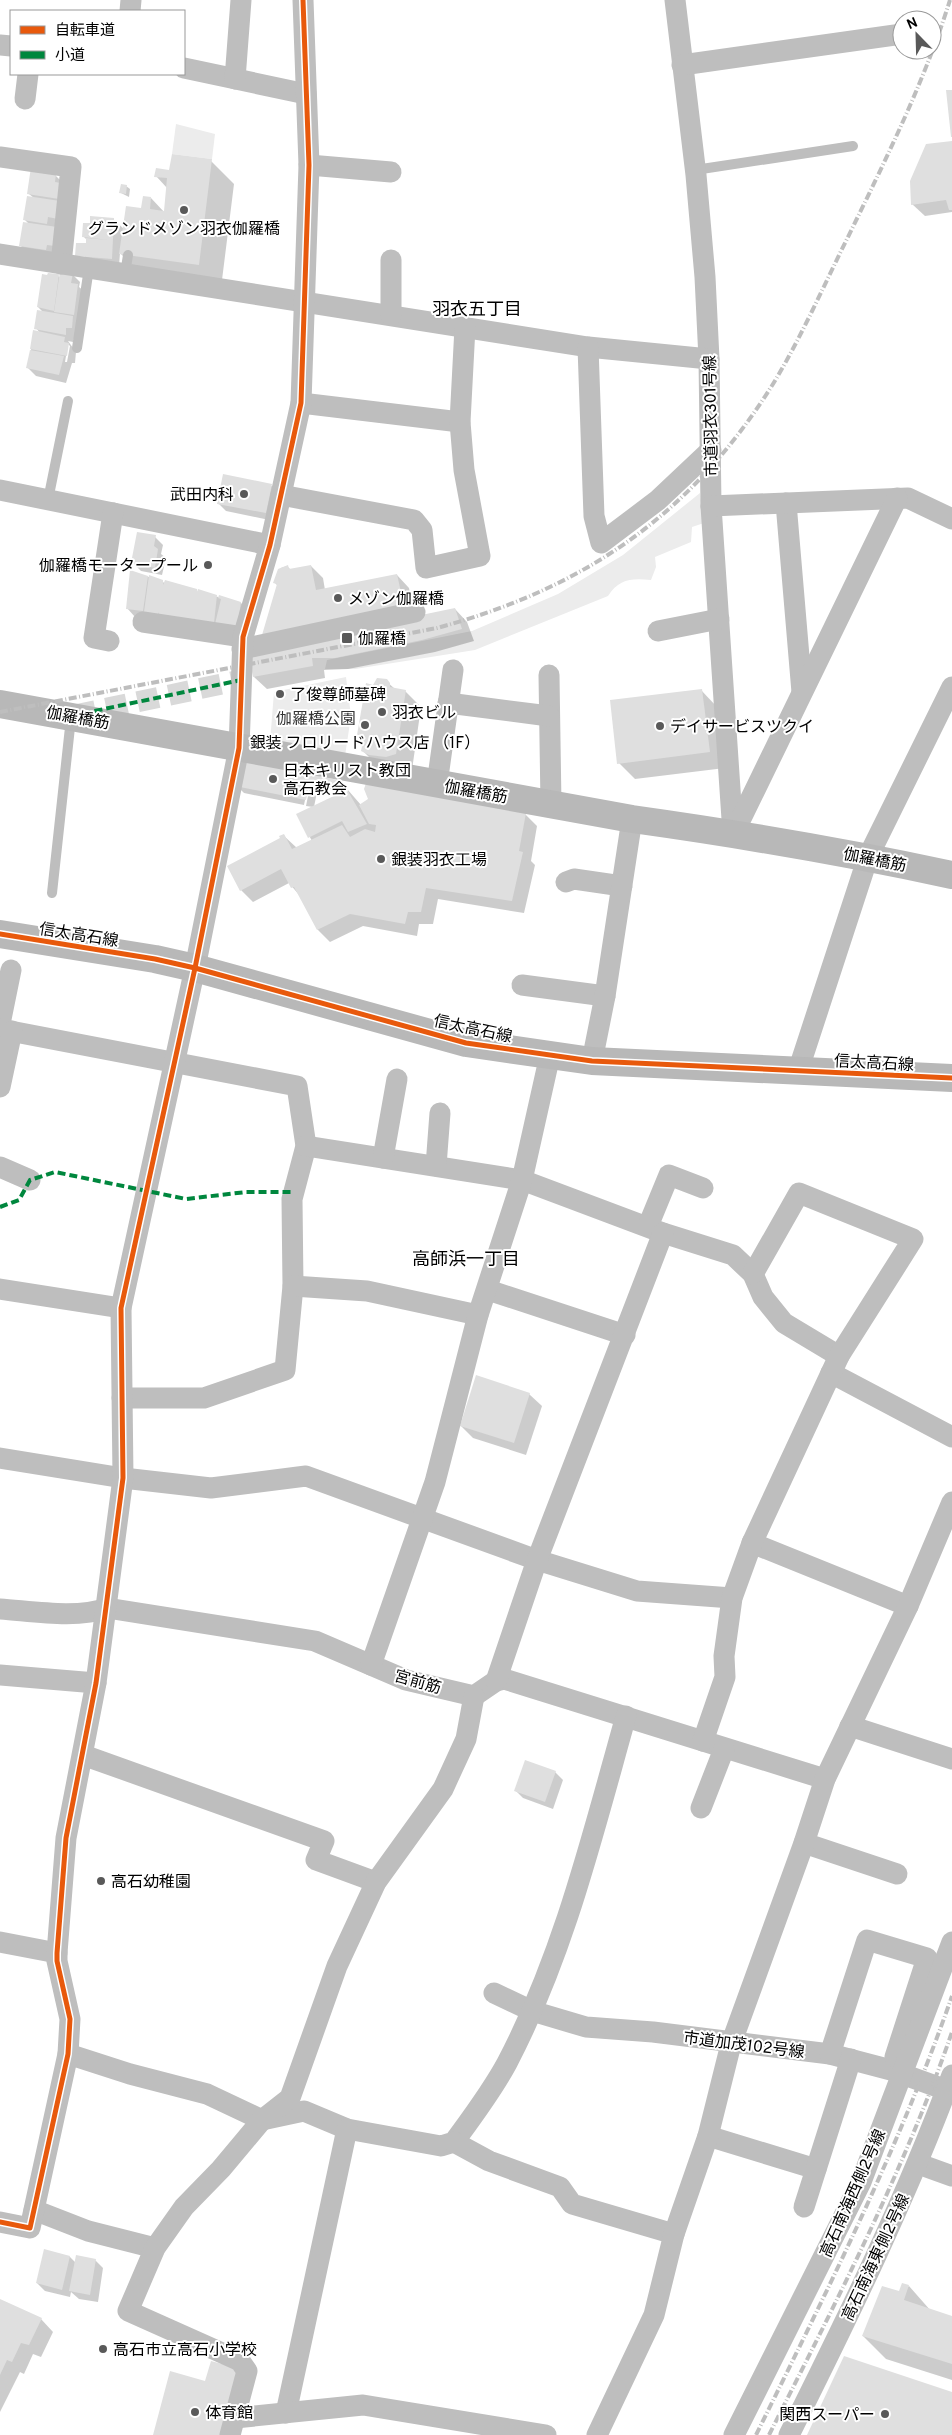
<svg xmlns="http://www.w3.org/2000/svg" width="952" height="2435" font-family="Overpass,'Noto Sans JP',sans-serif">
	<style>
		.green { fill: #ececec }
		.shadow { fill: #0003; fill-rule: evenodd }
		.building { fill: #dfdfdf }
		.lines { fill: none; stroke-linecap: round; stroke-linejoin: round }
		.street-tunnel { stroke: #d9d9d9; stroke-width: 21; stroke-dasharray: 21 11; stroke-linecap: butt }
		.lane { stroke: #bebebe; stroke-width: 10 }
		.street { stroke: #bebebe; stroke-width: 21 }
		.secondary { stroke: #b8b8b8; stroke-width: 28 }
		.rail { stroke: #bebebe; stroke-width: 4; stroke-dasharray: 8 2.5 1 2.5; stroke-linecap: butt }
		.quiet { stroke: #00873e; stroke-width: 4; stroke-dasharray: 8 4; stroke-linecap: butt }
		.cycleway-casing { stroke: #fff; stroke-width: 8 }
		.cycleway { stroke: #e8590c; stroke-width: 5 }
		.poi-dot { fill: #595959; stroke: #fff; stroke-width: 2 }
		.labels { text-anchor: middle; stroke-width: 4; stroke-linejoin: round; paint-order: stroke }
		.poi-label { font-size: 16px; fill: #000; stroke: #fff; text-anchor: start }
		.street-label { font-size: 16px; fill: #000; stroke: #fff }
		.park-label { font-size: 16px; fill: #333; stroke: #fff }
		.neighbourhood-label { font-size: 18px; fill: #000; stroke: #fff }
	</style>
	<rect width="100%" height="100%" fill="#fff"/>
	<g class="green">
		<path d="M176,124L215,134L212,159L172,154Z"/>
		<path d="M700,493L704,523L692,527L691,542L655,557L656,567L651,580C631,578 619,579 608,596L475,650L355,669H325L327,660L472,631L558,594L623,555Z"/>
		<path d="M346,677L351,716L345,756L270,742L274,692Z"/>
	</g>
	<g class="shadow">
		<path d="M952,142V212L925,216L912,204Z"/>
		<path d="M211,161L234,184L221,288L143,276L120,253L119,266L84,264L87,240L83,236L113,219L124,229L151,198L165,213L167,188L156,176Z"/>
		<path d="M55,175L63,183V254L28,253L20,245L29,224L25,220L34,198L29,194Z"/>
		<path d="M126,186L130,189L129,197L121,193Z"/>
		<path d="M72,274L80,282L79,287L86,293L73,342L68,341L76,352L75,363H72L66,383L36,376L28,368L34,332L40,333L36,328L43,312L38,307L58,276L61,278ZM68,344L70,346L67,362H65Z"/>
		<path d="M272,486L280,494L274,521L226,511L218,503Z"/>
		<path d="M155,537L163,545L161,554L166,558L162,575L141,571L133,563Z"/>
		<path d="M287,566L291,570L311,566L323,578L325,590L397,575L409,588L415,618L455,609L467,622L474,641L435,652L348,669L324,670L325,678L267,689L254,677L250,652L275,646L278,586L275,583L281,568Z"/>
		<path d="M146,576L165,583L241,603L249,611L204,629L135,617L127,608Z"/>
		<path d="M386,681L395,689L405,691L421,707L412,770L379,767L362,750L364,740L359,735L374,686Z"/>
		<path d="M701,690L717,707L725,768L635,779L619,763Z"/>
		<path d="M310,775L304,805L244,793L236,785Z"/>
		<path d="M312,776L341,782L361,805L525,814L537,826L531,861L535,865L524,913L438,899L433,924H419L417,936L363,926L330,942L318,930L300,896L289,883L253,902L241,890L284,836L297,848L312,841L298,815L313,807L306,806ZM318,787L335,790L337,795L314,807Z"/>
		<path d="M529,1394L542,1406L526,1455L473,1438L461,1426Z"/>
		<path d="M555,1772L563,1780L553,1809L523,1798L515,1790Z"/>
		<path d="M45,2251L70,2257L76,2263L95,2260L103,2268L98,2302L79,2299L71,2292L70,2297L45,2291L37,2283Z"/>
		<path d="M909,2286L931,2311L952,2318V2380L886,2359L863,2336L900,2293Z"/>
		<path d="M0,2300L41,2319L53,2332L41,2357L33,2354L24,2374L20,2372L0,2412Z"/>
	</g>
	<g class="building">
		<path d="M946,90H952V137H951Z"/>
		<path d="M952,141V210H949L946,200L911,205L910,181L926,144Z"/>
		<path d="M172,154L212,159L199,265L119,254L126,206L141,208L143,196L151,197L150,209L164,211L167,178L154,177L156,168L169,170Z"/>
		<path d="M31,167L56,174L55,182L61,183L59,199L27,194Z"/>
		<path d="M121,184L127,185L126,194L119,193Z"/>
		<path d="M27,196L60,201L58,219L48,217L47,224L23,220Z"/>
		<path d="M90,216L114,218L112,259L75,256L76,243H86V238L109,240L82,237L83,223H90Z"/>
		<path d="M23,222L57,227L55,246L47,245L46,250L19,246Z"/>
		<path d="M60,271L73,273L71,283L78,284L74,315L54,312Z"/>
		<path d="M48,273L59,274L54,311L37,307L42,274L47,275Z"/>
		<path d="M37,310L73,316L72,328H66V335L34,329Z"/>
		<path d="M33,330L65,337L64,342L69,343L67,356L30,349Z"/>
		<path d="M30,350L64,356L59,375L26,368Z"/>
		<path d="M223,474L272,484L266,513L217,504Z"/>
		<path d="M137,532L156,535L154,546L158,549L155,568L131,563Z"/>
		<path d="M288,565L289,569L311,565L316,590L397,574L404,606L262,635L277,584L273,583L278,569Z"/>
		<path d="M130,570L148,576L143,611L126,609Z"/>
		<path d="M149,575L163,580V585L165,580L197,589L198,592V589L217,595L214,623L195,622L194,618L193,623L159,616V612L158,615L144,612Z"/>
		<path d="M219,595L241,602L237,628L215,624L221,599L218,598Z"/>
		<path d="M455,608L462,629L422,640L335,658H312L313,666L253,677L248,651Z"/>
		<path d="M377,678L387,679L390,683V687L406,690L396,754L386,757L369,755L361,751L364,736L357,735L366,683L373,685Z"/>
		<path d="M702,689L710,752L617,764L610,700Z"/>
		<path d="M240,759L342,781L367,824L348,832L342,821L308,838L296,814L336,795L333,788L310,782L306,800L235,786Z"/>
		<path d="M366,783L526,813L519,851L523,852L512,901L426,888L421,912H408L405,924L350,914L317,930L294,887L291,888L281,869L240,891L227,866L280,838L279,836L284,834L292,849L342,825L350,837L365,829L375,832L376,825L369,824L359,805L368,799L364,789Z"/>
		<path d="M476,1375L530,1393L514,1443L460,1426Z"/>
		<path d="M525,1760L556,1771L545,1802L514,1791Z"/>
		<path d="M44,2249L70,2256L62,2290L36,2283Z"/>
		<path d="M76,2255L96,2259L90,2295L69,2291Z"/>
		<path d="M902,2283L909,2285L904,2300L952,2316V2364L862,2336L882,2286L899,2291Z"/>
		<path d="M0,2299L42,2318L29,2345L21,2343L12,2362L7,2360L0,2375Z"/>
		<path d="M844,2356L952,2392V2435H807Z"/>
		<path d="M211,2361L237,2368L225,2435H153L170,2371L205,2381Z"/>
	</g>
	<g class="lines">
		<path class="street-tunnel" d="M75,715L241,680"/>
		<g class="lane">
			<path d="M695,170L853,146"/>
			<path d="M125,274L128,255"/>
			<path d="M77,348L89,268"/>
			<path d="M48,500L68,401"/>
			<path d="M52,893L71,718"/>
		</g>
		<g class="street">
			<path d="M675,0L696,175L705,277L709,359L711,506L733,834"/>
			<path d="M130,11L131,0"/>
			<path d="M0,45L11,46"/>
			<path d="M682,65L902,34"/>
			<path d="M184,68L306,94"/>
			<path d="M235,79L241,0"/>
			<path d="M25,99L28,74"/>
			<path d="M0,157L71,167L61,264"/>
			<path d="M309,165L391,172"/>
			<path d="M0,254L588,347L709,359"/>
			<path d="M391,260V315"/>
			<path d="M588,347L594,516L601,543L658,500L711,450"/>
			<path d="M301,403L460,422"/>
			<path d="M0,490L270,545"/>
			<path d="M281,495L414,520L422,530L426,568L480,556L464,470L460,422L465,327"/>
			<path d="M786,503L802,692"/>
			<path d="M711,506L908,498L952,519"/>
			<path d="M143,622L243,637"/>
			<path d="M658,631L719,619"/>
			<path d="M109,641L94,638L113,513"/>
			<path d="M242,649L415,612"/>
			<path d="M549,675L551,805"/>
			<path d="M448,703L549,716"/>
			<path d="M437,784L453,670"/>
			<path d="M734,833L897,498"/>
			<path d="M566,882L574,879L622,886"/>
			<path d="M522,985L605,996"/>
			<path d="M0,1024L11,970"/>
			<path d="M0,1029L297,1086L306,1146L292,1199L293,1286L285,1370L204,1398H122"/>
			<path d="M592,1061L605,996L632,819"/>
			<path d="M798,1071L868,857L952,687"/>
			<path d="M0,1087L12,1031"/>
			<path d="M306,1146L522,1180L663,1233L733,1255L753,1274L763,1297L784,1323L839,1356"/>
			<path d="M383,1158L397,1079"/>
			<path d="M436,1166L440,1113"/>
			<path d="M0,1167L30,1180"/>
			<path d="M648,1226L669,1175L703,1188"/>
			<path d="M293,1286L367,1291L478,1315"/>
			<path d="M0,1289L121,1308"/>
			<path d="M488,1290L625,1335"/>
			<path d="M831,1373L952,1437"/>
			<path d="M0,1458L123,1478L211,1488L306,1476L537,1560L637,1591L732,1598"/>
			<path d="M752,1543L908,1606"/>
			<path d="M0,1609C31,1611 77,1619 107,1608L315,1641L406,1680L474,1696L496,1681L504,1679L825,1779"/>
			<path d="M371,1665L435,1482L478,1315L522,1180L550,1055"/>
			<path d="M0,1675L96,1683"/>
			<path d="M496,1681L537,1560L663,1233"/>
			<path d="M850,1726L952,1759"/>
			<path d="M703,1741L725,1677L724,1656L732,1598L752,1543L839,1356L913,1239L799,1193L753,1274"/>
			<path d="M83,1755L324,1841L316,1860L376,1882"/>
			<path d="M701,1808L724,1749"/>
			<path d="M804,1843L897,1874"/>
			<path d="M0,1942L57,1953"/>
			<path d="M494,1993L532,2011L586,2027L653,2032L830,2054L891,2070L952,2092"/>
			<path d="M68,2054L130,2074L207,2094L262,2120L304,2111L347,2129L441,2146L454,2142C473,2116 492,2091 507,2063C564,1954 593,1833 626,1716"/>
			<path d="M830,2054L867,1940L927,1958L895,2057"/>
			<path d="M708,2136L816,2169"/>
			<path d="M454,2142L489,2161L560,2187L572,2204L674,2234"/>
			<path d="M927,2167L952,2176"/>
			<path d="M804,2207L851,2059"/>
			<path d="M34,2210L88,2231L155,2248"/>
			<path d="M0,2222L30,2228L68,2054L70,2019L57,1961V1953L66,1838L96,1683L123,1478L121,1308L195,968L239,748L243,637L270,545L301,403L309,165L303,0"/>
			<path d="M286,2413L347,2129"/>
			<path d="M235,2418L363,2405L546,2435"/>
			<path d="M230,2435L247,2371L240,2361L128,2311L155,2248L184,2207L221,2169L262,2120L290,2098L337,1966L376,1882L443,1789L466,1739L474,1696"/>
			<path d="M597,2435L654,2315L674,2234L708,2136L731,2044L804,1843L825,1779L908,1606L952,1502"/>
			<path d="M734,2435L861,2182L952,1942"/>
			<path d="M789,2435C848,2317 906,2199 952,2075"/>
		</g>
		<g class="secondary">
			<path d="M0,704L632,819C739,834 846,852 952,875"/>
			<path d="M0,934L155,959L195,968L466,1043L592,1061L952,1078"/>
		</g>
		<g class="rail">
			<path d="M0,712L437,628C585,588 691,515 773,384C801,338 823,287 847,239C885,161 924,83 950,0"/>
			<path d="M756,2435C827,2291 899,2148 952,1996"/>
			<path d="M769,2435C835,2304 904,2171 952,2032"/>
		</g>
		<g class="quiet">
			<path d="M71,716L241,680"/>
			<path d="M0,1207L19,1200L30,1180L55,1172L186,1199L246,1192H294"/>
		</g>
		<g class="cycleway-casing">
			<g id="cycleway">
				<path d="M0,934L155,959L195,968L466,1043L592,1061L952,1078"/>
				<path d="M0,2222L30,2228L68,2054L70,2019L57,1961V1953L66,1838L96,1683L123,1478L121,1308L195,968L239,748L243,637L270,545L301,403L309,165L303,0"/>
			</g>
		</g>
		<use href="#cycleway" class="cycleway"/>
	</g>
	<g class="poi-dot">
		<circle cx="184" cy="210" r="5"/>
		<circle cx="244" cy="494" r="5"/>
		<circle cx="208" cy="565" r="5"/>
		<circle cx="338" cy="598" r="5"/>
		<rect x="341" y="632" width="12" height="12" rx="2.5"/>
		<circle cx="280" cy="694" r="5"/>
		<circle cx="382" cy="712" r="5"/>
		<circle cx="365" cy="725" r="5"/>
		<circle cx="660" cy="726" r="5"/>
		<circle cx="273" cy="779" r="5"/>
		<circle cx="381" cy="859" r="5"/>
		<circle cx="101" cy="1881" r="5"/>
		<circle cx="103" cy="2349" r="5"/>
		<circle cx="195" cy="2412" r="5"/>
		<circle cx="885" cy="2414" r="5"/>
	</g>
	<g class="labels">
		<g class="poi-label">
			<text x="184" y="234" text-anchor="middle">グランドメゾン羽衣伽羅橋</text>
			<text x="234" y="500" text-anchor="end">武田内科</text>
			<text x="198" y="571" text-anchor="end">伽羅橋モータープール</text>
			<text x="348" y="604">メゾン伽羅橋</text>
			<text x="358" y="644">伽羅橋</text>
			<text x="290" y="700">了俊尊師墓碑</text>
			<text x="392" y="718">羽衣ビル</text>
			<text x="670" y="732">デイサービスツクイ</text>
			<text x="365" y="748" text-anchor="middle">銀装 フロリードハウス店 （1F）</text>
			<text x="283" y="776">日本キリスト教団<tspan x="283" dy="18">高石教会</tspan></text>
			<text x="391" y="865">銀装羽衣工場</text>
			<text x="111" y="1887">高石幼稚園</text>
			<text x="113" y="2355">高石市立高石小学校</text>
			<text x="205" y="2418">体育館</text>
			<text x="875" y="2420" text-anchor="end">関西スーパー</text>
		</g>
		<g class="street-label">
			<text transform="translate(710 416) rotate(-91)" y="6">市道羽衣301号線</text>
			<text transform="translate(78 717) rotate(10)" y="6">伽羅橋筋</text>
			<text transform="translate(476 791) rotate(10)" y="6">伽羅橋筋</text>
			<text transform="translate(875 859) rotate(11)" y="6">伽羅橋筋</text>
			<text transform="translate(79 934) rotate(9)" y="6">信太高石線</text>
			<text transform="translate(473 1028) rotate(12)" y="6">信太高石線</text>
			<text transform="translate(874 1062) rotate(3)" y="6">信太高石線</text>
			<text transform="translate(418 1681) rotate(16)" y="6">宮前筋</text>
			<text transform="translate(744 2044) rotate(7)" y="6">市道加茂102号線</text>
			<text transform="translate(852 2193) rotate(-66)" y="6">高石南海西側2号線</text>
			<text transform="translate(875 2257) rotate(-65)" y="6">高石南海東側2号線</text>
		</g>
		<g class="park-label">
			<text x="316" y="724">伽羅橋公園</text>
		</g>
		<g class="neighbourhood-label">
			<text x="477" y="315">羽衣五丁目</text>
			<text x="466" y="1265">高師浜一丁目</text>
		</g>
	</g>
	<rect x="10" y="10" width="175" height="65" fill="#ffffff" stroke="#999999"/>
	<rect x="20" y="26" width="25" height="8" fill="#e8590c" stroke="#999999"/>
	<text x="55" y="35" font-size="15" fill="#000000">自転車道</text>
	<rect x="20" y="51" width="25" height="8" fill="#00873e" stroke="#999999"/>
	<text x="55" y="60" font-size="15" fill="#000000">小道</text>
	<g transform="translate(917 35) rotate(337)"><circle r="24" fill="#ffffff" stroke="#999999"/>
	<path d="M0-4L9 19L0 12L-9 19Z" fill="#595959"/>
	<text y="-8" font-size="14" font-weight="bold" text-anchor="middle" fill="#000000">N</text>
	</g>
</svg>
